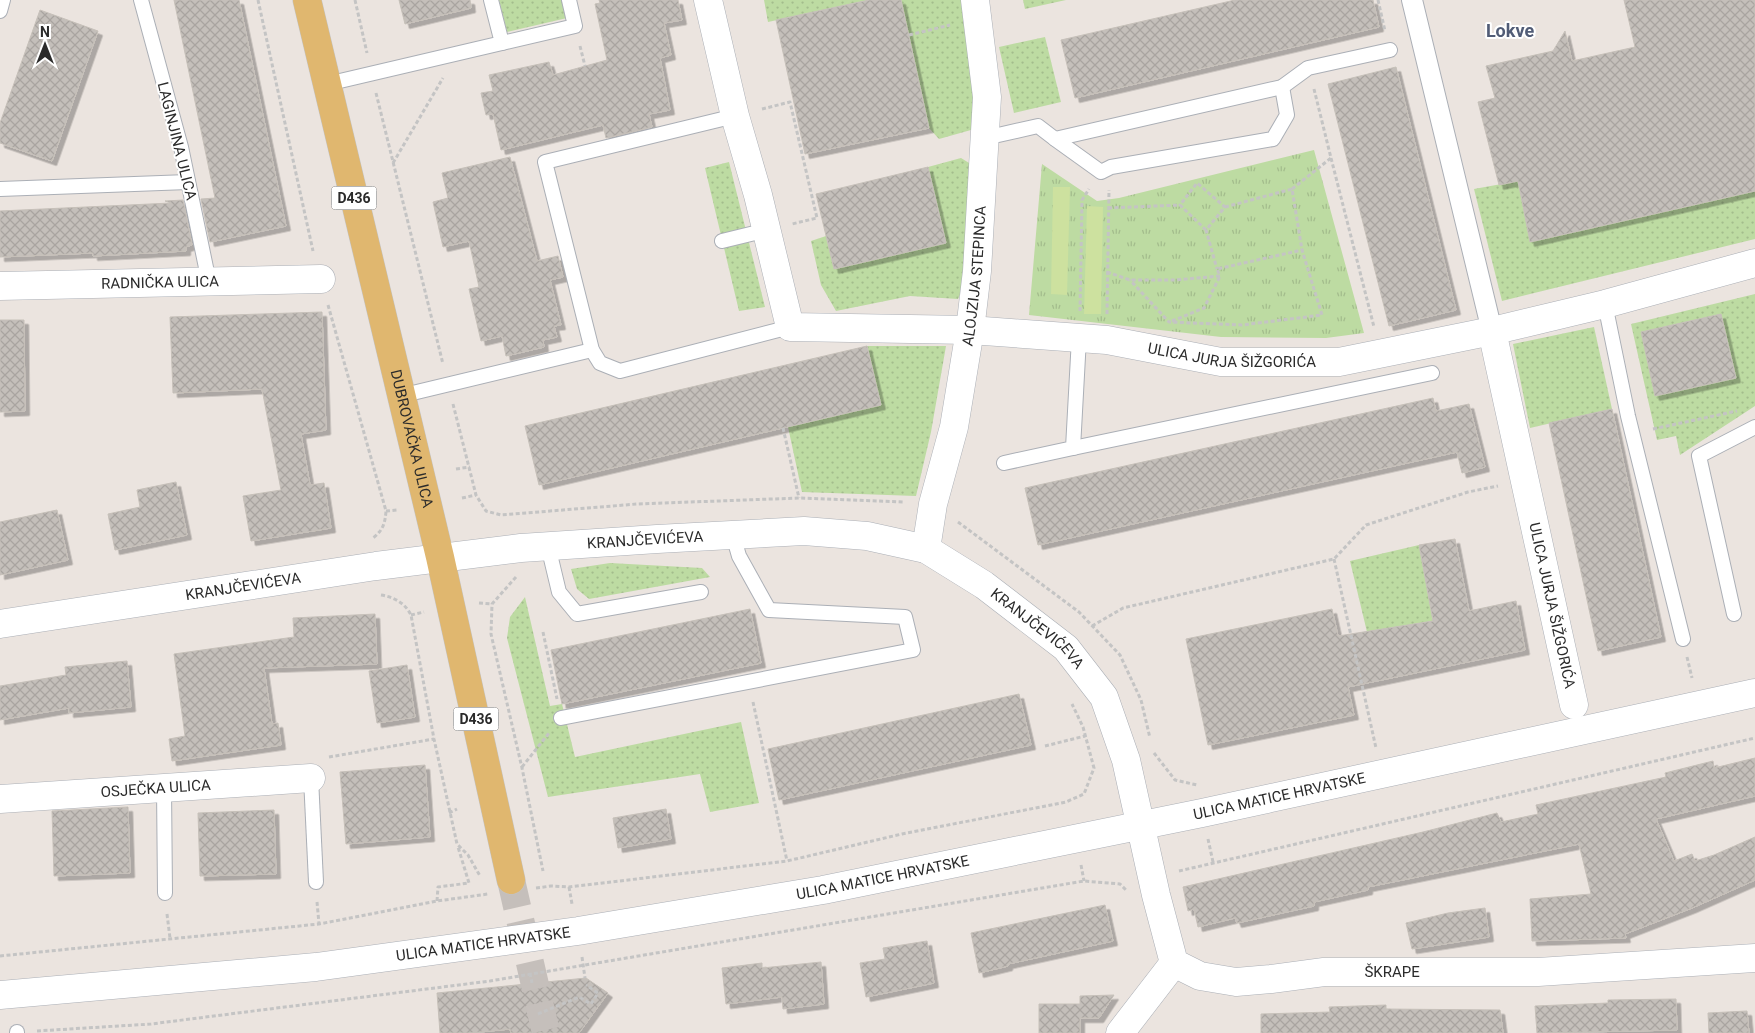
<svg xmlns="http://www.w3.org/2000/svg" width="1755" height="1033" font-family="Roboto,sans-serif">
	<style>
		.grass { fill: url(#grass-dots) }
		.park { fill: url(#park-tufts) }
		.pitch { fill: #cde19f }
		.building { fill: url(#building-cross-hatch); stroke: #c6c0b9; filter: url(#shadow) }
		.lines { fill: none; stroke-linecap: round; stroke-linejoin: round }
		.primary-tunnel { stroke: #c5bfbb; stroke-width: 28; stroke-dasharray: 28 14; stroke-linecap: butt }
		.service-casing { stroke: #abafb6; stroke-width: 16 }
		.pedestrian-casing { stroke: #abafb6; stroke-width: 22 }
		.minor-casing { stroke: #abafb6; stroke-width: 29 }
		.tertiary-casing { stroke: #abafb6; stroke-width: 29 }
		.primary-casing { stroke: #c4c4c4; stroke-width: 29 }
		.path { stroke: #c4c4c4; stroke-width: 3; stroke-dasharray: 4 2.5; stroke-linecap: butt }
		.service { stroke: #fff; stroke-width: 14 }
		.pedestrian { stroke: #fff; stroke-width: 20 }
		.minor { stroke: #fff; stroke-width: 28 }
		.tertiary { stroke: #fff; stroke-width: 28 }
		.primary { stroke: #e0b76f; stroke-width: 28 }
		.labels { text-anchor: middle; stroke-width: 4; stroke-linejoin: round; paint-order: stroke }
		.shield { fill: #fff; stroke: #6b6b6b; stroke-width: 1 }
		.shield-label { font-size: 14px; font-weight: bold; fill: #2b2b2b }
		.street-label { font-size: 15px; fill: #2b2b2b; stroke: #fff }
		.quarter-label { font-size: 18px; font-weight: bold; fill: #515c76; stroke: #fff }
	</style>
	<defs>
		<pattern id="grass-dots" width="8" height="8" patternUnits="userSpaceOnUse" patternTransform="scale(1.25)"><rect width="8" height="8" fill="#bddba2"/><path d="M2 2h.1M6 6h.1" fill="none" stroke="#a3bc8c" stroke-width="1.8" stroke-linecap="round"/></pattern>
		<pattern id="park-tufts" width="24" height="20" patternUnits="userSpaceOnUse" patternTransform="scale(1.25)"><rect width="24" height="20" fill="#bddba2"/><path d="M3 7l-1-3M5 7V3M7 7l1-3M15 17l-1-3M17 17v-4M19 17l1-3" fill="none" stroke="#a3bc8c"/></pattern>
		<pattern id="building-cross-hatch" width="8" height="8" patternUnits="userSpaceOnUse" patternTransform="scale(1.25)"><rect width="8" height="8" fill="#c4bfba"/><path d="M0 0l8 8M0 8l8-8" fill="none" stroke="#a9a4a0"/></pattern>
		<filter id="shadow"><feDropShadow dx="4.5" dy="4.5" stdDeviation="0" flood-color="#0004"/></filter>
	</defs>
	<rect width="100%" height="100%" fill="#ebe4df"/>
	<g class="grass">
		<path d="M499,0H562L567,18L507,32Z"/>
		<path d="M764,0H869L768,22Z"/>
		<path d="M901,0H962L978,128L939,139L929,128Z"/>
		<path d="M1023,0H1066L1025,9Z"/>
		<path d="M1045,37L1061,102L1014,113L999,47Z"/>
		<path d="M961,158L974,166L968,276L958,299L910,296L836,311L821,285L811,241L826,236L834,269L946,243L928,167Z"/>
		<path d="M729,162L765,307L739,311L705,168Z"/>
		<path d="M1518,181L1530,242L1755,191V239L1502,301L1474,189Z"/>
		<path d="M1755,294V406L1680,455L1676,436L1657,440L1631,324Z"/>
		<path d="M1594,327L1612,409L1530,428L1513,344Z"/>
		<path d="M867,346H946L931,432L916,496L802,492L788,427L881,405Z"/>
		<path d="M1419,545L1433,621L1367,632L1350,561Z"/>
		<path d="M610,563L702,568L710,577L589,599L577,589L571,569Z"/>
		<path d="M525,597L550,706L562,704L575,757L741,722L759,803L710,812L700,774L548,797L507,638L510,617Z"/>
	</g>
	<path class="park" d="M1314,150L1364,333L1326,338L1221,337L1029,315L1042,164L1097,201L1119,198Z"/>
	<g class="pitch">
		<path d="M1053,187H1070L1067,295L1051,294Z"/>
		<path d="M1087,206L1103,207L1101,314H1084Z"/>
	</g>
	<g class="building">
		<path d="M174,0H239L286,226L210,242L201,199L215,198Z"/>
		<path d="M399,0H470L471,8L405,24Z"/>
		<path d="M599,0H678L682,20L664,23L671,55L660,58L670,110L649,114L652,127L606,138L603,125L501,150L493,114L486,115L481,93L493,91L489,75L549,62L553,75L607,60L595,4L600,3Z"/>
		<path d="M869,0H901L929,128L805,154L776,20Z"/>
		<path d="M1235,0H1373L1379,27L1075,98L1061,40Z"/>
		<path d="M1624,0H1755V191L1530,242L1518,181L1499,185L1478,102L1495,98L1486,66L1553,51L1565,31L1572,61L1635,47Z"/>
		<path d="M40,10L98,31L52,161L0,143V123Z"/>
		<path d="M1396,67L1456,310L1389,326L1328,84Z"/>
		<path d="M510,157L537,261L558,256L563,277L550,280L561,325L554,326L557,337L543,340L544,347L506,356L502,336L481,341L469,289L479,287L469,241L443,247L433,202L448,198L442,173Z"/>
		<path d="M928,167L946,243L834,269L816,194Z"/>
		<path d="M183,200L192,245L186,247V251L93,256V253L0,257V211L171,203L165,201Z"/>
		<path d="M322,312L326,430L301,434L310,485L324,483L331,528L251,541L243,496L281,490L262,389L173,393L170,317Z"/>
		<path d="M1721,314L1736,378L1655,396L1641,332Z"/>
		<path d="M0,320H24L25,411L0,412Z"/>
		<path d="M867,346L881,405L539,485L525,426Z"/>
		<path d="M1433,398L1436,411L1469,404L1485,467L1462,473L1457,452L1038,545L1025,488Z"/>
		<path d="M1612,409L1661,637L1598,651L1549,423Z"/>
		<path d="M176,482L187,535L115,550L108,514L140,507L137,490Z"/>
		<path d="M57,510L68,560L0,575V522Z"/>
		<path d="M1455,539L1469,611L1516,601L1525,650L1348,687L1354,715L1208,745L1186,639L1332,609L1338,636L1433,621L1419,545Z"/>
		<path d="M750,609L761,663L562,704L551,650Z"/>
		<path d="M375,614L377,664L264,668L272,724L278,723L281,745L172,761L169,739L185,736L174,654L294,637L293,618Z"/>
		<path d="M127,661L131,707L69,713V708L0,720V686L66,675L65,667Z"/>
		<path d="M407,665L415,717L377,723L369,671Z"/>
		<path d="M1019,694L1031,745L779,800L768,749Z"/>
		<path d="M1755,758V796L1656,819L1674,861L1692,854L1695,861L1714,855L1755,837V880L1692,908L1625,934L1626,938L1532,941L1530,899L1591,894L1579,844L1368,887V890L1314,902V906L1237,923L1235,918L1198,927L1194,909L1188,911L1183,887L1423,832L1497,813L1501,822L1538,814L1536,805L1666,777L1665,773L1713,761L1714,768Z"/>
		<path d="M425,765L430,837L346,844L340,772Z"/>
		<path d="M128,807L130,873L54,876L52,811Z"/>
		<path d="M666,809L671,839L618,848L613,818Z"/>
		<path d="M274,810L276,874L200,876L198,813Z"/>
		<path d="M1105,905L1113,941L1008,964V966L979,973L971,933Z"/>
		<path d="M1485,908L1489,937L1412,949L1406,923L1448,913Z"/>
		<path d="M927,941L934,983L866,997L860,963L885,959L883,948Z"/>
		<path d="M821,962L824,1004L783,1009L782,997L726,1004L722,968L762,963V968Z"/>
		<path d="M586,978L608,993L579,1033H511L510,1029L470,1033H440L437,993Z"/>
		<path d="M1114,995L1099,1018H1080V1033H1039V1004H1080V996Z"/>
		<path d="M1676,999L1677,1030L1537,1033L1535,1006L1608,1003V1000Z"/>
		<path d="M1386,1005V1009L1500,1010L1503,1033H1261V1014L1330,1012L1329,1007Z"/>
		<path d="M1747,1011L1749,1033H1709L1708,1013Z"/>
	</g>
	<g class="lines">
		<path class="primary-tunnel" d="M511,880L546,1033"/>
		<g class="service-casing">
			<g id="service">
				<path d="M141,0L181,147L209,282"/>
				<path d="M0,11L3,0"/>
				<path d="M502,43L575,26L569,0"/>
				<path d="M327,84L502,43L491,0"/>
				<path d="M735,116L545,162L592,350L600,363L620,371L790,327"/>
				<path d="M985,138L1038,126L1055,139L1282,87L1308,68L1390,50"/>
				<path d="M1055,139L1101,172L1111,167L1273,139L1287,115L1282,87"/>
				<path d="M0,189L188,182"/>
				<path d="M722,241L767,230"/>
				<path d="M1605,304L1628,416L1683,639"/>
				<path d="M400,396L592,350"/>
				<path d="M1073,448L1432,373"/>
				<path d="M1004,463L1073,448L1079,338"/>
				<path d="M548,546L559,592L577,614L701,592"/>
				<path d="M1734,614L1699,456L1755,427"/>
				<path d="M561,718L913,650L905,617L769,610L739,556L733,535"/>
				<path d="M311,778L316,882"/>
				<path d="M164,788L165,893"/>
				<path d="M17,1032V1033"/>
			</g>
		</g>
		<g class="pedestrian-casing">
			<path id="pedestrian" d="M1412,0L1492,331"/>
		</g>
		<g class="minor-casing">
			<g id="minor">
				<path id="s1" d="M708,0L735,116L758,195L790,327L970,330L1107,340L1221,362H1339L1492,331L1605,304L1755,263"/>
				<path id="s2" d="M0,286L321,279"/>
				<path id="s3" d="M1492,331L1574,705"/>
				<path id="s4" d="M926,549L933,504L954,427L970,330L977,271L987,97L975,0"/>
				<path id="s5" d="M0,624L376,566L521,548L657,539L804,531L867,536L926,549L984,585L1066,648L1104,697L1126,760L1156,895L1174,963L1200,976L1236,982L1271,979L1324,972H1538L1755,958"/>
				<path id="s6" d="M0,799L311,778"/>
				<path d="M1120,1033L1174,963"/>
			</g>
		</g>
		<g class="tertiary-casing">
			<g id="tertiary">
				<path id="s7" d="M0,995L316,967L578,931L823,890L1202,813L1755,693"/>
			</g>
		</g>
		<g class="primary-casing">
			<g id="primary">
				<path id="s8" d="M307,0L440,557L511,880"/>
			</g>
		</g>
		<g class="path">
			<path d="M258,0L313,251"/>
			<path d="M355,0L367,53"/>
			<path d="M1378,0L1385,31"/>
			<path d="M909,35L950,25"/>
			<path d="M580,46L585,66"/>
			<path d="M376,93L443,364"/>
			<path d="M762,109L790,102L817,218L792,224"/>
			<path d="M1331,158L1374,327"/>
			<path d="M393,163L443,78"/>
			<path d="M1292,189L1331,158L1314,89"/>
			<path d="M1225,207L1292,189L1302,250"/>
			<path d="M1108,208L1180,205"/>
			<path d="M1206,230L1180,205L1197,183L1225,207L1206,230L1217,269"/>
			<path d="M1107,272L1130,280H1175L1220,276L1217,269L1302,250L1322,315L1242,325L1169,322L1130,280"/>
			<path d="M328,305L386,511C385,524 383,530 373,538"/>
			<path d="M1080,311L1082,200L1089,189"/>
			<path d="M1107,314L1109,190"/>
			<path d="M1172,321L1204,308L1220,276"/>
			<path d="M453,404L476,495L486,511L501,515L637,504L799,498L905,502"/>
			<path d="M783,428L799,498"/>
			<path d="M1653,429L1737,411"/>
			<path d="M456,469L470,467"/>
			<path d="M462,498L476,495"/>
			<path d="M386,511L397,510"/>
			<path d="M958,522L1079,612L1120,655L1141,700L1150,738"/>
			<path d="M1334,559L1376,748"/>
			<path d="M516,577L492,604L491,634L522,768L543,871"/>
			<path d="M381,595C394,597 405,603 411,615L434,739L457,844L468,855L480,876"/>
			<path d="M479,603L492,604"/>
			<path d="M411,615L424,612"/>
			<path d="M1092,626L1123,608L1334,559L1366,525L1468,492L1498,486"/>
			<path d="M543,632L557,699"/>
			<path d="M1687,657L1692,678"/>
			<path d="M753,702L787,861"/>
			<path d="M1045,746L1085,736"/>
			<path d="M1154,753L1175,780L1197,785"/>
			<path d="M329,757L434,739"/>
			<path d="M522,767L549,733"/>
			<path d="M449,813L457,809"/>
			<path d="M1208,839L1213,862"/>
			<path d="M1081,865L1084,881"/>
			<path d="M1179,871L1755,738"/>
			<path d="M569,887L572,904"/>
			<path d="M536,888L551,886L569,887L787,861L902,834L1066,802L1084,794L1094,768L1083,727L1072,704"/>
			<path d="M437,901L438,887L469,883L458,847"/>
			<path d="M317,902L319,924"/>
			<path d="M167,914L170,938"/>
			<path d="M0,956L319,924L437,901L488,894"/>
			<path d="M582,957L585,978"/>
			<path d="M530,973L532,983"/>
			<path d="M538,1014L579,997L591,1004L598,993L586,985"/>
			<path d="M37,1031L151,1024L490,981L1084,881L1120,884L1126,890"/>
		</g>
		<use href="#service" class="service"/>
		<use href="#pedestrian" class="pedestrian"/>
		<use href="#minor" class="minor"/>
		<use href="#tertiary" class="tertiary"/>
		<use href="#primary" class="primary"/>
	</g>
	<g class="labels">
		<g class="shield">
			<rect x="331.5" y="186.5" width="45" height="23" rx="4"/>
			<rect x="453.5" y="707.5" width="45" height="23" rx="4"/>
		</g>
		<g class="shield-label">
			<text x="354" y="203">D436</text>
			<text x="476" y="724">D436</text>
		</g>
		<g class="street-label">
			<text transform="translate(177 141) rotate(76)" y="5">LAGINJINA ULICA</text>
			<text dy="5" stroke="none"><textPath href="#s4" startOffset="278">ALOJZIJA STEPINCA</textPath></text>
			<text dy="5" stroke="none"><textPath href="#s2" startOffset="160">RADNIČKA ULICA</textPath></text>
			<text dy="5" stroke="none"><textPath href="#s1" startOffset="781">ULICA JURJA ŠIŽGORIĆA</textPath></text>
			<text dy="5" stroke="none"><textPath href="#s8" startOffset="451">DUBROVAČKA ULICA</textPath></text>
			<text dy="5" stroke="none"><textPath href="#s5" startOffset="651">KRANJČEVIĆEVA</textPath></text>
			<text dy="5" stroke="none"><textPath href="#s5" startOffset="246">KRANJČEVIĆEVA</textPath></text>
			<text dy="5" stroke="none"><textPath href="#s3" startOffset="281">ULICA JURJA ŠIŽGORIĆA</textPath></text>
			<text dy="5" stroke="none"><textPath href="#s5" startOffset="1071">KRANJČEVIĆEVA</textPath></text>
			<text dy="5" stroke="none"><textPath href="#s6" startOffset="156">OSJEČKA ULICA</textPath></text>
			<text dy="5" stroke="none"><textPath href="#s7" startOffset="1296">ULICA MATICE HRVATSKE</textPath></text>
			<text dy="5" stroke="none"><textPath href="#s7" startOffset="891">ULICA MATICE HRVATSKE</textPath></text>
			<text dy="5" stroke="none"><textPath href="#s7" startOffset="486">ULICA MATICE HRVATSKE</textPath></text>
			<text dy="5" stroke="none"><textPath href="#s5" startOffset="1665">ŠKRAPE</textPath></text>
		</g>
		<g class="quarter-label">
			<text x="1510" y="37">Lokve</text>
		</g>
	</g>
	<g transform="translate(45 45)" stroke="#ffffff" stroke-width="4" paint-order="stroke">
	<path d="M0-4L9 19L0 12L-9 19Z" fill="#2b2b2b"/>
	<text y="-8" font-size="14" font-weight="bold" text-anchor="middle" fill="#2b2b2b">N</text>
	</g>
</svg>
